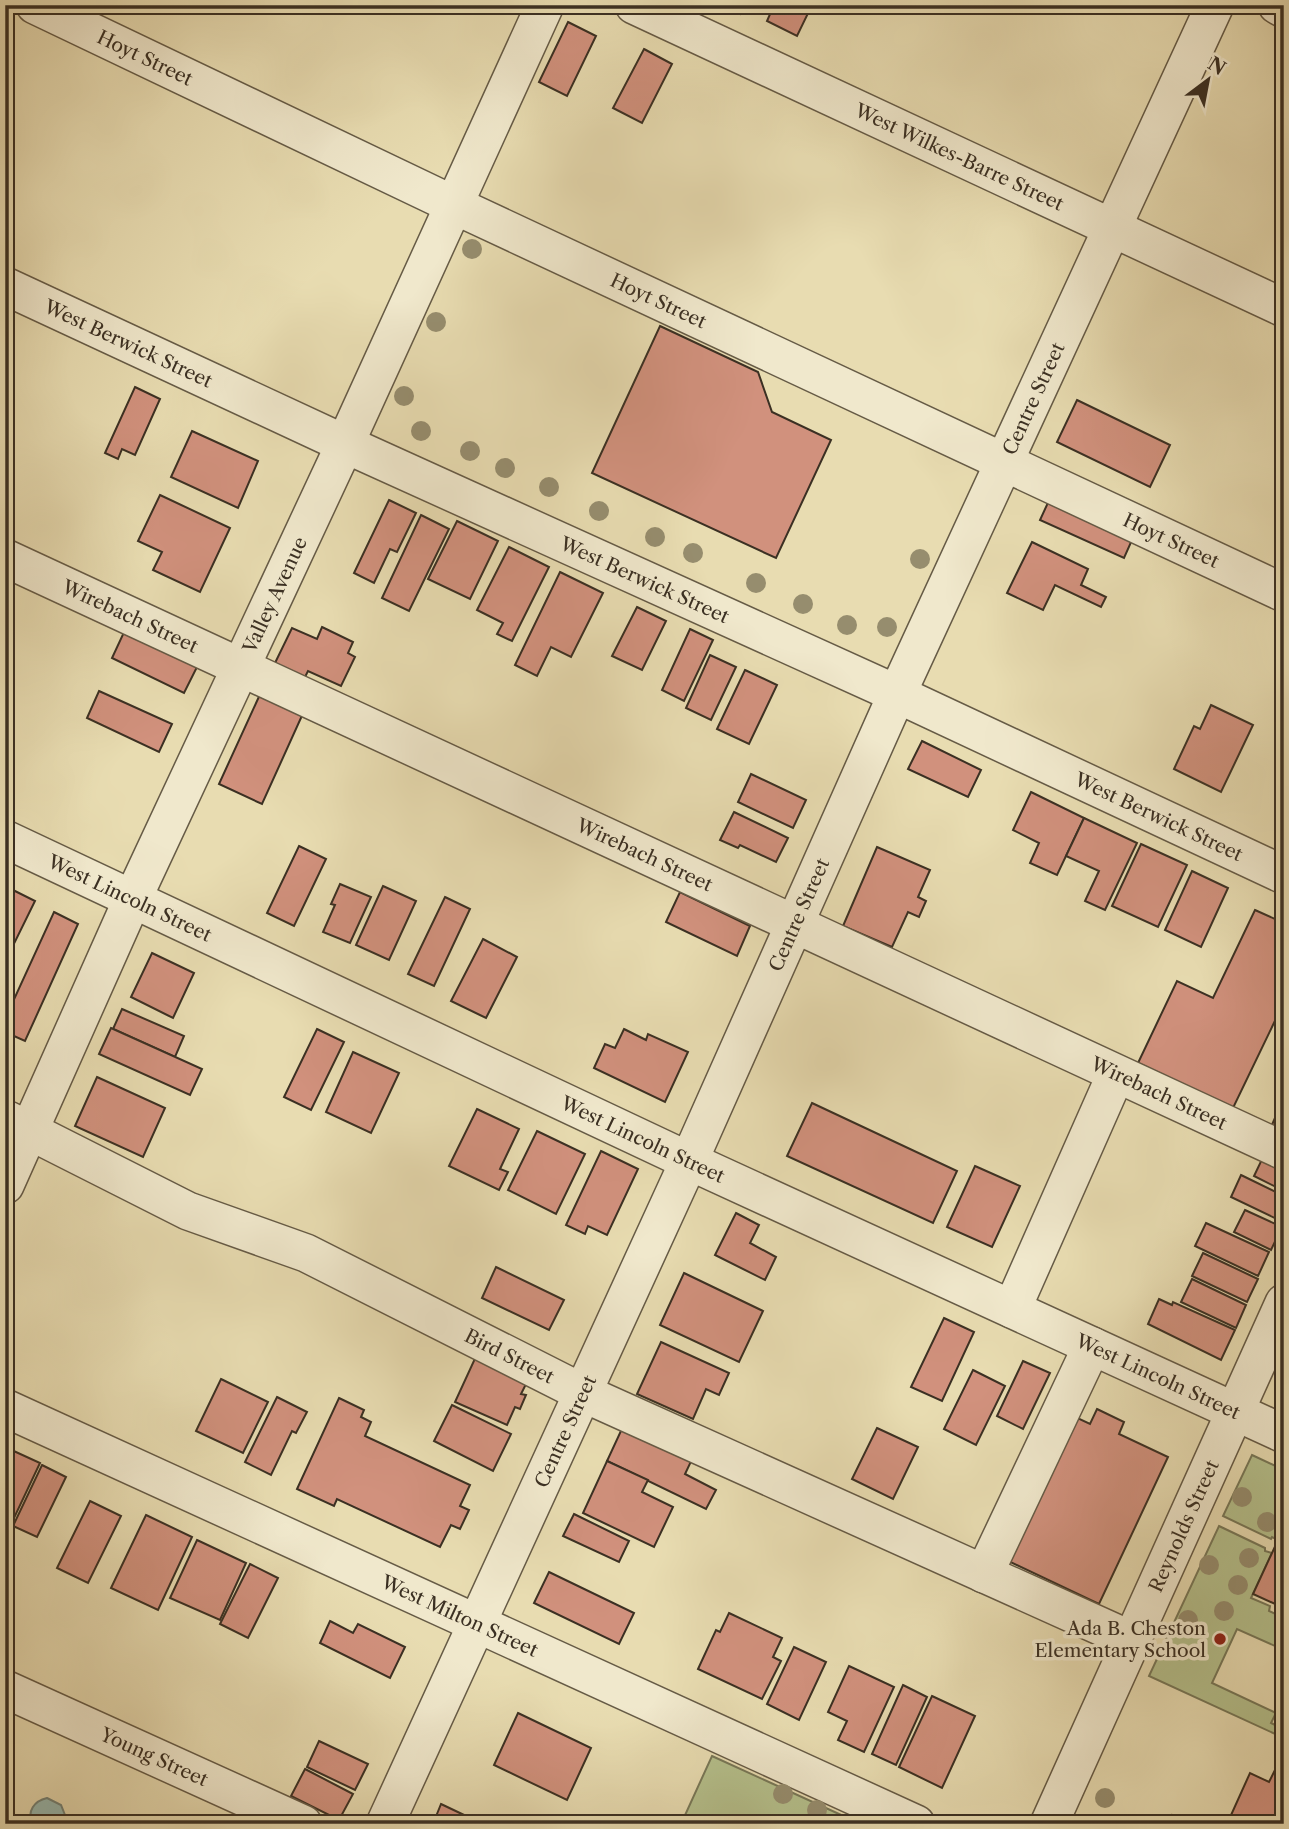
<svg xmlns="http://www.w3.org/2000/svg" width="1289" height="1829" font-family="'Libre Caslon Text',serif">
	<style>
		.green { fill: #b5c08c; stroke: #787858; stroke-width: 2 }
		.water { fill: #98bab1; stroke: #738378; stroke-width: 2 }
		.building { fill: #d1917d; stroke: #3b3023; stroke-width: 2 }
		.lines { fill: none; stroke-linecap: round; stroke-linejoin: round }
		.minor-casing { stroke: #665b46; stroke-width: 40 }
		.minor { stroke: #f0e8cc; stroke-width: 37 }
		.tree { fill: #968d6e }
		.poi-dot { fill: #8f2418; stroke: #f0e8cc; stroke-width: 2.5 }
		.labels { text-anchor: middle; stroke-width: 7; stroke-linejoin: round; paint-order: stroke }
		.street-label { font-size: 19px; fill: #3b3023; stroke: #f0e8cc }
		.poi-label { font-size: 19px; fill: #3b3023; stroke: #f0e8cc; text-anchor: end }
	</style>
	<rect width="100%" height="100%" fill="#e8dcb1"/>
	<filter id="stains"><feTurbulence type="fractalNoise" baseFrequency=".00286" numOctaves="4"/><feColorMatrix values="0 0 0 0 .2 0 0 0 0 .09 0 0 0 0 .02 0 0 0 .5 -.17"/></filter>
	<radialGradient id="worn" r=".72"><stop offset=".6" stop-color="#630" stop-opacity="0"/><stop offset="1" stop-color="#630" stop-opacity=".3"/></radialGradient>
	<g class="green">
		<path d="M1252,1455L1284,1470V1527L1278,1540L1272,1537L1271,1539L1223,1516Z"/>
		<path d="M1219,1526L1265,1548V1551L1272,1553L1251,1598L1270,1606L1269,1611L1284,1618V1650L1237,1629L1212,1683L1276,1713L1271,1723L1284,1729V1738L1149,1676Z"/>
		<path d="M712,1756L861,1824H681Z"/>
	</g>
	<path class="water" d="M47,1798L61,1805L65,1815L63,1824H32C27,1811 34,1801 47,1798Z"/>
	<g class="building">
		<path d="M720,5H744L740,14Z"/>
		<path d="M774,5H812L797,36L767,21Z"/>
		<path d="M568,22L596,36L567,96L539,82Z"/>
		<path d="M644,49L672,64L642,123L613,108Z"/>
		<path d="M660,326L758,372L772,412L831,440L776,558L592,473Z"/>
		<path d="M135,387L160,399L135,455L122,449L118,459L105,453Z"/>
		<path d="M1284,390V411L1276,407Z"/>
		<path d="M1077,400L1170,445L1150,487L1057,442Z"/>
		<path d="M192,431L258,461L238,508L171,477Z"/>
		<path d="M1052,494L1136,531L1124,558L1040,520Z"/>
		<path d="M160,495L230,528L200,592L153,570L162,552L138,541Z"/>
		<path d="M389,500L416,513L397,552L390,549L374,583L354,573Z"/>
		<path d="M421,515L449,529L409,611L382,598Z"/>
		<path d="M457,521L498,541L470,599L428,579Z"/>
		<path d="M1032,542L1088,569L1081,585L1106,597L1101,607L1055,585L1043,610L1007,593Z"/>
		<path d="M509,547L549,567L512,641L497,634L503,623L477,610Z"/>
		<path d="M560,572L603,593L571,657L551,647L537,676L515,665Z"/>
		<path d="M637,607L666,621L642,670L612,656Z"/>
		<path d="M322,627L353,642L348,653L355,657L341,686L308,671L304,679L274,665L292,628L317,639Z"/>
		<path d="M690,629L713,640L684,701L662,690Z"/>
		<path d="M125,630L198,665L184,693L112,658Z"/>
		<path d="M710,655L736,667L711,720L686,708Z"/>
		<path d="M745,670L777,685L749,744L717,729Z"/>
		<path d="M262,690L305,709L262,804L219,784Z"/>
		<path d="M99,691L172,724L159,752L87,718Z"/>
		<path d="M1211,705L1253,725L1221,792L1174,769L1194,726L1200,729Z"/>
		<path d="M922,741L981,770L968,797L908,769Z"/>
		<path d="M751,774L806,800L793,828L738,802Z"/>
		<path d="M1031,792L1084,818L1057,875L1030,863L1039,843L1013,830Z"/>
		<path d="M734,812L788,838L776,862L740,845L738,848L720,840Z"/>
		<path d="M1084,818L1137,843L1105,910L1085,901L1099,871L1066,856Z"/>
		<path d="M1141,844L1187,865L1158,927L1112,906Z"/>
		<path d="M299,846L326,859L294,926L267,913Z"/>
		<path d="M877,847L930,870L918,897L926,901L919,917L908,912L892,947L843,926Z"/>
		<path d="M1192,871L1228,888L1201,947L1165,930Z"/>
		<path d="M340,884L371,897L350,943L323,932L335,905L331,904Z"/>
		<path d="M383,886L416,901L389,960L356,945Z"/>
		<path d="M7,887L35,901L7,958L5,957Z"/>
		<path d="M680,892L750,926L737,956L666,922Z"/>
		<path d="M445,897L470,909L434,986L408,974Z"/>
		<path d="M1255,910L1284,923V1002L1233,1108L1138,1063L1177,981L1213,998Z"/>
		<path d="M54,912L78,924L25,1041L5,1032V1019Z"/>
		<path d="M483,939L517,957L486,1018L451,1001Z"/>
		<path d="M152,953L194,973L173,1018L131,997Z"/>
		<path d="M122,1009L184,1036L175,1057L113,1029Z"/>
		<path d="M111,1028L202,1069L190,1095L99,1054Z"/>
		<path d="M317,1029L344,1042L311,1110L284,1097Z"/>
		<path d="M624,1029L646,1040L648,1034L688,1052L665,1102L594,1068L605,1044L615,1048Z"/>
		<path d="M353,1052L399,1073L371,1133L326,1112Z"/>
		<path d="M97,1077L165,1108L143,1157L75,1126Z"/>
		<path d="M812,1103L957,1171L933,1223L787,1156Z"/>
		<path d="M477,1109L519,1129L500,1169L508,1172L499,1190L449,1166Z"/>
		<path d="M1278,1111L1284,1114V1133L1271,1127Z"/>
		<path d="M537,1131L585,1154L556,1214L508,1190Z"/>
		<path d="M601,1151L638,1169L607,1235L588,1226L585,1234L566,1225Z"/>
		<path d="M1265,1153L1284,1162V1191L1254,1176Z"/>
		<path d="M975,1166L1020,1186L992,1247L947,1227Z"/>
		<path d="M1241,1175L1284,1196L1283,1222L1231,1197Z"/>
		<path d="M1245,1210L1282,1227L1271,1250L1234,1232Z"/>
		<path d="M736,1213L759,1225L750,1243L776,1257L765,1280L715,1255Z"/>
		<path d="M1206,1223L1269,1252L1258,1276L1195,1246Z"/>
		<path d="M1203,1253L1258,1279L1247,1302L1192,1276Z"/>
		<path d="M496,1267L564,1300L549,1330L482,1298Z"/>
		<path d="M684,1273L763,1311L739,1362L660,1325Z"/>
		<path d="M1192,1279L1246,1305L1236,1328L1181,1302Z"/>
		<path d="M1159,1299L1172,1305L1173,1302L1235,1330L1221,1360L1148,1324Z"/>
		<path d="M944,1318L974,1332L942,1401L911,1387Z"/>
		<path d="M661,1342L729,1373L719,1395L706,1389L693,1419L637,1394Z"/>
		<path d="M478,1352L530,1376L521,1394L526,1395L520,1409L515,1407L507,1425L455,1402Z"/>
		<path d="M1023,1361L1050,1373L1023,1429L997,1416Z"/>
		<path d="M973,1370L1005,1386L976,1445L944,1429Z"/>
		<path d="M221,1379L268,1402L243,1453L196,1431Z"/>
		<path d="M277,1397L307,1412L296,1433L292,1431L271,1475L245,1462Z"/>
		<path d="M339,1398L364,1410L361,1417L371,1422L365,1436L470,1485L460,1506L469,1510L460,1529L451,1525L440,1547L337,1499L334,1506L297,1489Z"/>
		<path d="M452,1405L511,1434L493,1471L434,1441Z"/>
		<path d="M1097,1409L1124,1422L1119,1434L1168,1457L1099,1604L1002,1558L1069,1414L1090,1424Z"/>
		<path d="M626,1420L695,1453L685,1474L716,1490L706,1509L607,1461Z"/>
		<path d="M877,1428L918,1447L893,1499L852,1479Z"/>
		<path d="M5,1447L40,1463L5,1537Z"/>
		<path d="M607,1461L648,1480L642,1492L673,1507L654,1547L583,1513Z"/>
		<path d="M42,1465L66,1477L37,1537L13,1526Z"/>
		<path d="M90,1501L121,1516L88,1583L57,1568Z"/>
		<path d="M574,1514L629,1541L619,1562L563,1536Z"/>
		<path d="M146,1515L192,1537L158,1610L111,1588Z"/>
		<path d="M1284,1527V1608L1253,1594Z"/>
		<path d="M197,1540L246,1563L220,1620L170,1598Z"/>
		<path d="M250,1564L278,1578L248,1638L220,1624Z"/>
		<path d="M549,1572L634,1613L619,1644L534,1603Z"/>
		<path d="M729,1613L782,1638L773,1657L781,1661L762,1699L698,1669L716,1630L720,1632Z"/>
		<path d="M330,1621L353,1633L358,1624L405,1647L390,1678L320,1643Z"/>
		<path d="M794,1647L826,1662L799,1720L767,1704Z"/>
		<path d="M849,1666L894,1687L864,1752L838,1740L847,1721L828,1712Z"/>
		<path d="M903,1685L927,1697L896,1765L872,1754Z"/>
		<path d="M932,1696L975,1716L942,1788L899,1767Z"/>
		<path d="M518,1713L591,1748L567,1800L494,1765Z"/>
		<path d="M319,1741L368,1764L355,1790L307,1767Z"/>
		<path d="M1281,1758L1284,1759V1824H1227L1250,1773L1269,1782Z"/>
		<path d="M305,1769L353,1794L339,1820L291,1796Z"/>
		<path d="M441,1804L483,1824H433Z"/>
		<path d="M242,1807L277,1824H234Z"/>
		<path d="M1172,1815L1190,1824H1168Z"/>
	</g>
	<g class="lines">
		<g class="minor-casing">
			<g id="minor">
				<path id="s1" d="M35,5L454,205L1284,593"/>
				<path id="s2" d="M634,5L1284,308"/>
				<path d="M1277,5L1284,9"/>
				<path id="s3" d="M5,286L345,444L897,694L1284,875"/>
				<path id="s4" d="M5,558L1284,1151"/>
				<path id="s5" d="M5,839L689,1161L1284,1434"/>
				<path id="s6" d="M8,1120L188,1211L306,1253L583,1393L1131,1640"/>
				<path id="s7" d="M5,1185L133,898L345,444L545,5"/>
				<path d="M1012,1309L1116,1074"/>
				<path id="s8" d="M5,1408L916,1824"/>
				<path d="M984,1574L1092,1346"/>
				<path id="s9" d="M5,1689L303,1824"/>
				<path id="s10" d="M385,1824L689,1161L897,694L1215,5"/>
				<path id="s11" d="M1049,1824L1284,1303"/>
			</g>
		</g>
		<use href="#minor" class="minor"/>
	</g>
	<g class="tree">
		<circle cx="472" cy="249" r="10"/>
		<circle cx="436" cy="322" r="10"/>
		<circle cx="404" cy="396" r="10"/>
		<circle cx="421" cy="431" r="10"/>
		<circle cx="470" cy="451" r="10"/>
		<circle cx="505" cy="468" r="10"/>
		<circle cx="549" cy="487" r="10"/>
		<circle cx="599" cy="511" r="10"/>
		<circle cx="655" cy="537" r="10"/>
		<circle cx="693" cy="553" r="10"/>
		<circle cx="920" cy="559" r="10"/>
		<circle cx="756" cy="583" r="10"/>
		<circle cx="803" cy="604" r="10"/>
		<circle cx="847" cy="625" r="10"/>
		<circle cx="887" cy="627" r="10"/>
		<circle cx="1242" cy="1497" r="10"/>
		<circle cx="1267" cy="1522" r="10"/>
		<circle cx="1249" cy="1558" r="10"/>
		<circle cx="1209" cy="1565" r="10"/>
		<circle cx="1238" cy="1585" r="10"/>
		<circle cx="1224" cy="1611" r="10"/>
		<circle cx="1188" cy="1620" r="10"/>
		<circle cx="783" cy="1794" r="10"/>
		<circle cx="1105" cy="1798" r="10"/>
		<circle cx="817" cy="1810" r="10"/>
	</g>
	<circle class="poi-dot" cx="1220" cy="1639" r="7"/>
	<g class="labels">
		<g class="street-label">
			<text dy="7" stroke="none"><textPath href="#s1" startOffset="122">Hoyt Street</textPath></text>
			<text dy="7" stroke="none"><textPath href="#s2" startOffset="359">West Wilkes-Barre Street</textPath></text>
			<text dy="7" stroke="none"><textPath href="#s1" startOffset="690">Hoyt Street</textPath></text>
			<text dy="7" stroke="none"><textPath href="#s3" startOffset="136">West Berwick Street</textPath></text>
			<text dy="7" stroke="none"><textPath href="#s10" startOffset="1566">Centre Street</textPath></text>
			<text dy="7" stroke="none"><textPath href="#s1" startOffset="1256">Hoyt Street</textPath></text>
			<text dy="7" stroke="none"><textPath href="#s3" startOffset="704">West Berwick Street</textPath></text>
			<text dy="7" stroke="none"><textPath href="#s7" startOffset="649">Valley Avenue</textPath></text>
			<text dy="7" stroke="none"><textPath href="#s4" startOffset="138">Wirebach Street</textPath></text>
			<text dy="7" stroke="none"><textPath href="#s3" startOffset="1270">West Berwick Street</textPath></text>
			<text dy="7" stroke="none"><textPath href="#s4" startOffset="705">Wirebach Street</textPath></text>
			<text dy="7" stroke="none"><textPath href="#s5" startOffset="138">West Lincoln Street</textPath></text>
			<text dy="7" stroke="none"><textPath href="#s10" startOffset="999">Centre Street</textPath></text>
			<text dy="7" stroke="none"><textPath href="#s4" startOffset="1272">Wirebach Street</textPath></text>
			<text dy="7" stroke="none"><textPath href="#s5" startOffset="705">West Lincoln Street</textPath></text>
			<text dy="7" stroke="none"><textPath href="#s6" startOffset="555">Bird Street</textPath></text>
			<text dy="7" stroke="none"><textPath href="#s5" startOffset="1272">West Lincoln Street</textPath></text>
			<text dy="7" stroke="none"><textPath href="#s10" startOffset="432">Centre Street</textPath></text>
			<text dy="7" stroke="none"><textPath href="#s11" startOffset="327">Reynolds Street</textPath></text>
			<text dy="7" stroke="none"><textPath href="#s8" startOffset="500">West Milton Street</textPath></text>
			<text dy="7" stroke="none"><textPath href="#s9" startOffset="164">Young Street</textPath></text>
		</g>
		<g class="poi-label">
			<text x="1206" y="1635">Ada B. Cheston<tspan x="1206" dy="22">Elementary School</tspan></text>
		</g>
	</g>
	<rect width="1289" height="1829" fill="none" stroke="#e8dcb1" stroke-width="28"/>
	<rect x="7" y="7" width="1275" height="1815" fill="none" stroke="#3b3023" stroke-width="3.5"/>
	<rect x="14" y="14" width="1261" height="1801" fill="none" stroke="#3b3023" stroke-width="2"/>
	<g transform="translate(1208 80) rotate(32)" stroke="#f0e8cc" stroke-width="5" paint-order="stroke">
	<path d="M0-5L12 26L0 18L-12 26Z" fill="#3b3023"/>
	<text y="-10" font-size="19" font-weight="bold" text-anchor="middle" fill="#3b3023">N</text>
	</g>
	<rect width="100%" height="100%" filter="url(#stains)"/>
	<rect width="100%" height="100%" fill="url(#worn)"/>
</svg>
